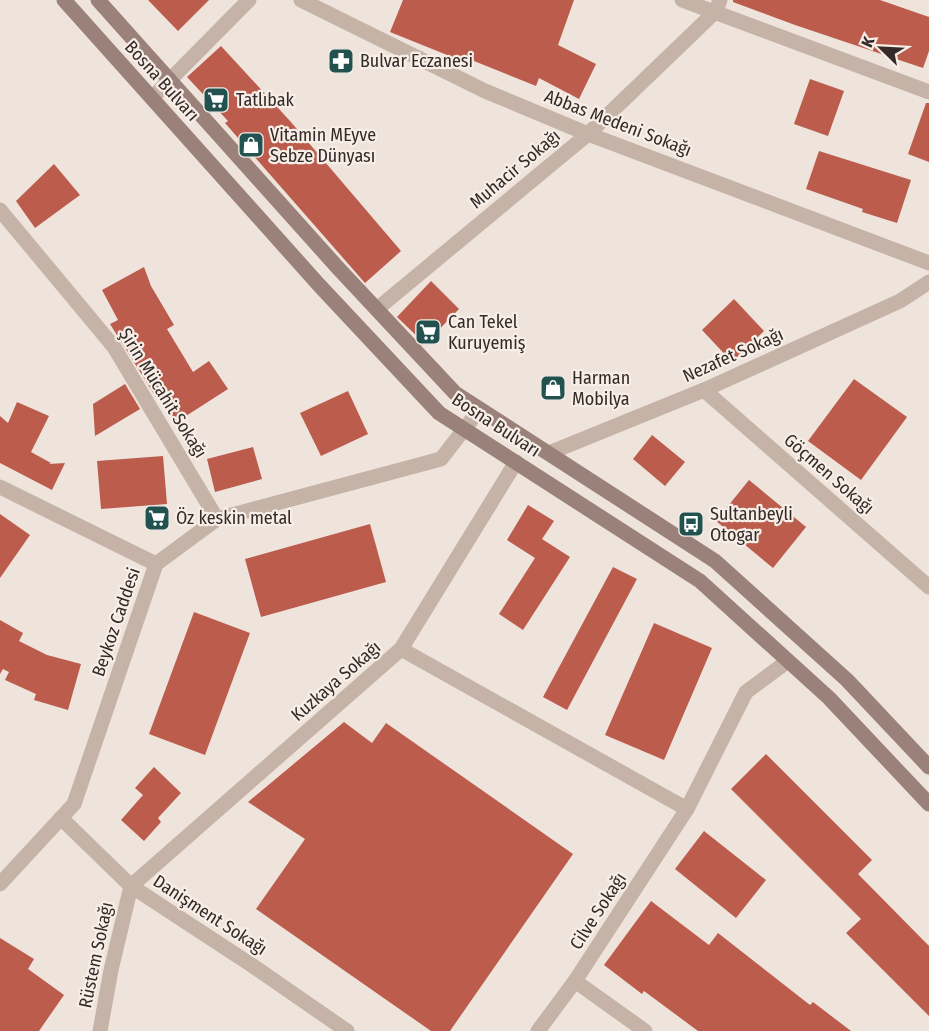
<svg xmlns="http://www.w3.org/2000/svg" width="929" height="1031" font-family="'Fira Sans Condensed',sans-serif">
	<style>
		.building { fill: #bb5c4d }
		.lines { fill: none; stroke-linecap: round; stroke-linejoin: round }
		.minor { stroke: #c6b3a8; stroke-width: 15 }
		.secondary { stroke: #9a827a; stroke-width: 15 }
		.labels { text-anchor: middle; stroke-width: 4.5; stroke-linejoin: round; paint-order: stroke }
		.poi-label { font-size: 18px; fill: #342a28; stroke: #f7eee7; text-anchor: start }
		.street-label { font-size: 18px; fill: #342a28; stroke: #f7eee7 }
	</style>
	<rect width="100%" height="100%" fill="#efe4db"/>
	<g class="building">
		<path d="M148,0H209L178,31Z"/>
		<path d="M403,0H574L558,45L596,64L579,99L539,78L536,86L469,59L467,63L390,32Z"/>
		<path d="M733,0H880L929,17V51L923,68L795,25L733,2Z"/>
		<path d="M221,46L290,121L401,251L365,283L225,123L228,121L187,77Z"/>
		<path d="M810,79L844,91L828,136L794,124Z"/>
		<path d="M926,103H929V162L908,154Z"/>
		<path d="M819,151L911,180L897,223L862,212L863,209L806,189Z"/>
		<path d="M54,164L80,195L35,228L16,201Z"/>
		<path d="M144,267L151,286L174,325L167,329L193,372L209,361L228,389L175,423L159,398L157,399L110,324L118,320L102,290Z"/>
		<path d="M431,281L459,309L425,344L397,317Z"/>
		<path d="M734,299L764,331L732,362L702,330Z"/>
		<path d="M854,379L907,417L861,480L808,441Z"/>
		<path d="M125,384L140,409L95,436L93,404Z"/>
		<path d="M348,391L368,434L321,456L300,413Z"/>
		<path d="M17,402L49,416L31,452L51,463L49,464L65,463L52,490L0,463V416L8,423Z"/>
		<path d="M652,435L685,462L665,486L633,459Z"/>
		<path d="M253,447L262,479L215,492L207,459Z"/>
		<path d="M163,456L167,504L101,509L97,461Z"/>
		<path d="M749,480L806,527L773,568L716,521Z"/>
		<path d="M528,505L554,521L542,539L570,557L523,630L499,614L535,558L507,540Z"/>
		<path d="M0,514L30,535L0,578Z"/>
		<path d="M370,524L386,582L261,617L245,559Z"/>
		<path d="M613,567L637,579L567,710L543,697Z"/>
		<path d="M194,612L250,633L205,755L149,734Z"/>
		<path d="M0,620L23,633L19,641L47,655L81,664L68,710L34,700L36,694L5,680L9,672L3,669L0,674Z"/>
		<path d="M654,623L712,648L664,760L605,735Z"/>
		<path d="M344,722L372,743L386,723L573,854L450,1031H431L256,909L305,839L248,802Z"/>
		<path d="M766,754L872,860L858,874L929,946V1016L846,933L861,919L731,789Z"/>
		<path d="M154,767L181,793L158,818L161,822L144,841L121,820L143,795L135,788Z"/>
		<path d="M704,831L766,880L736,918L675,869Z"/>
		<path d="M651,901L709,945L718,933L810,1005L813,1002L851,1031H698L644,991L642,994L604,965Z"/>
		<path d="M0,938L34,959L28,969L64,995L39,1031H0Z"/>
	</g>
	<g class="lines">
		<g class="minor">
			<path d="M301,0L485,91L588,134L929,263"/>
			<path d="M682,0L929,92"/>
			<path d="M152,98L249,0"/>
			<path d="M0,210L114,347L217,519"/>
			<path d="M377,309L588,134L716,11L720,0"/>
			<path d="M704,390L929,587"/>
			<path d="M549,453L704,390L900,301L929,282"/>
			<path d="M0,487L156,564"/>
			<path d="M401,649L687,809L746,692L788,661"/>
			<path d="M61,818L131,886L253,966L347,1031"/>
			<path d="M0,884L74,804L156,564L217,519L441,459L480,409"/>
			<path d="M575,981L645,1031"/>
			<path d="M100,1031L111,970L131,886L401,649L516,462"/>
			<path d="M538,1031L575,981L687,809"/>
		</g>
		<g class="secondary">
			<path d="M64,0L319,285L439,413L700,581L829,698L929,804"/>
			<path d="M98,0L338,268L455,393L715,561L847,680L929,767"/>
		</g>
	</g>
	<defs>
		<g id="pharmacy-square" transform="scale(1.35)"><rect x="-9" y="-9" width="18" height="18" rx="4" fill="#215250" stroke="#f7eee7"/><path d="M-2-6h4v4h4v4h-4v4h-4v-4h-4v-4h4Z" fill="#fff"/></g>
		<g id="supermarket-square" transform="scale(1.35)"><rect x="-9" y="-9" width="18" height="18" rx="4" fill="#215250" stroke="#f7eee7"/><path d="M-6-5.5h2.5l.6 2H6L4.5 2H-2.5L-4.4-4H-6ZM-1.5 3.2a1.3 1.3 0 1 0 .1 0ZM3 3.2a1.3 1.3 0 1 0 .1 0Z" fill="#fff"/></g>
		<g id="shop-square" transform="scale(1.35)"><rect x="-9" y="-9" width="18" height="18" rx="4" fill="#215250" stroke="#f7eee7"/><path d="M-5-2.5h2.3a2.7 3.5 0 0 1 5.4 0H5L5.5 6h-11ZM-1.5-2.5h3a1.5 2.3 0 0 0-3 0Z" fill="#fff"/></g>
		<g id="bus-square" transform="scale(1.35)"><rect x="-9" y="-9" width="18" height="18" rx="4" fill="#215250" stroke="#f7eee7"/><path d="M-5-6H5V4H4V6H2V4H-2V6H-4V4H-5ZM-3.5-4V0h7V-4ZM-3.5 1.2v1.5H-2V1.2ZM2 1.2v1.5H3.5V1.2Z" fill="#fff"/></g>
	</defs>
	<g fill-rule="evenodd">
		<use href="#pharmacy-square" x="341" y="61"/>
		<use href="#supermarket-square" x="216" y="100"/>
		<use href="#shop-square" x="251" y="145"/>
		<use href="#supermarket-square" x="428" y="332"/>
		<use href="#shop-square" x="553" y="388"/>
		<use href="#supermarket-square" x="157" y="518"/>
		<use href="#bus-square" x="691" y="524"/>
	</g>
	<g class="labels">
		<g class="poi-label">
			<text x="360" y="67">Bulvar Eczanesi</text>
			<text x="236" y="106">Tatlıbak</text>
			<text x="270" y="141">Vitamin MEyve<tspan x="270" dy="21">Sebze Dünyası</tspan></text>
			<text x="448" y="328">Can Tekel<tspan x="448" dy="21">Kuruyemiş</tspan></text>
			<text x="572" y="384">Harman<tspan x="572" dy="21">Mobilya</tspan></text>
			<text x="710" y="520">Sultanbeyli<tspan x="710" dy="21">Otogar</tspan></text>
			<text x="176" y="524">Öz keskin metal</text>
		</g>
		<g class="street-label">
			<text transform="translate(162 81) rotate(48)" y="6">Bosna Bulvarı</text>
			<text transform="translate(618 123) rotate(21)" y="6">Abbas Medeni Sokağı</text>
			<text transform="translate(515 169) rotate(-40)" y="6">Muhacir Sokağı</text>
			<text transform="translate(733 355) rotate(-24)" y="6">Nezafet Sokağı</text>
			<text transform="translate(163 393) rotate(58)" y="6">Şirin Mücahit Sokağı</text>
			<text transform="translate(496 425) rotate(33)" y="6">Bosna Bulvarı</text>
			<text transform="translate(829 474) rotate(41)" y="6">Göçmen Sokağı</text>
			<text transform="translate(116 622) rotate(-71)" y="6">Beykoz Caddesi</text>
			<text transform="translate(336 681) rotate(-41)" y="6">Kuzkaya Sokağı</text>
			<text transform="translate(598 911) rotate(-57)" y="6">Cilve Sokağı</text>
			<text transform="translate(210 915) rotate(33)" y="6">Danişment Sokağı</text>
			<text transform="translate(96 955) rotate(-78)" y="6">Rüstem Sokağı</text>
		</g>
	</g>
	<g transform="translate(881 48) rotate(294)" stroke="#f7eee7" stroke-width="4.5" paint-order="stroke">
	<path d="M0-4.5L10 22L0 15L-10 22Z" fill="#342a28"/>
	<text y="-9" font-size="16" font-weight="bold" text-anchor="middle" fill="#342a28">K</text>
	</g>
</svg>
